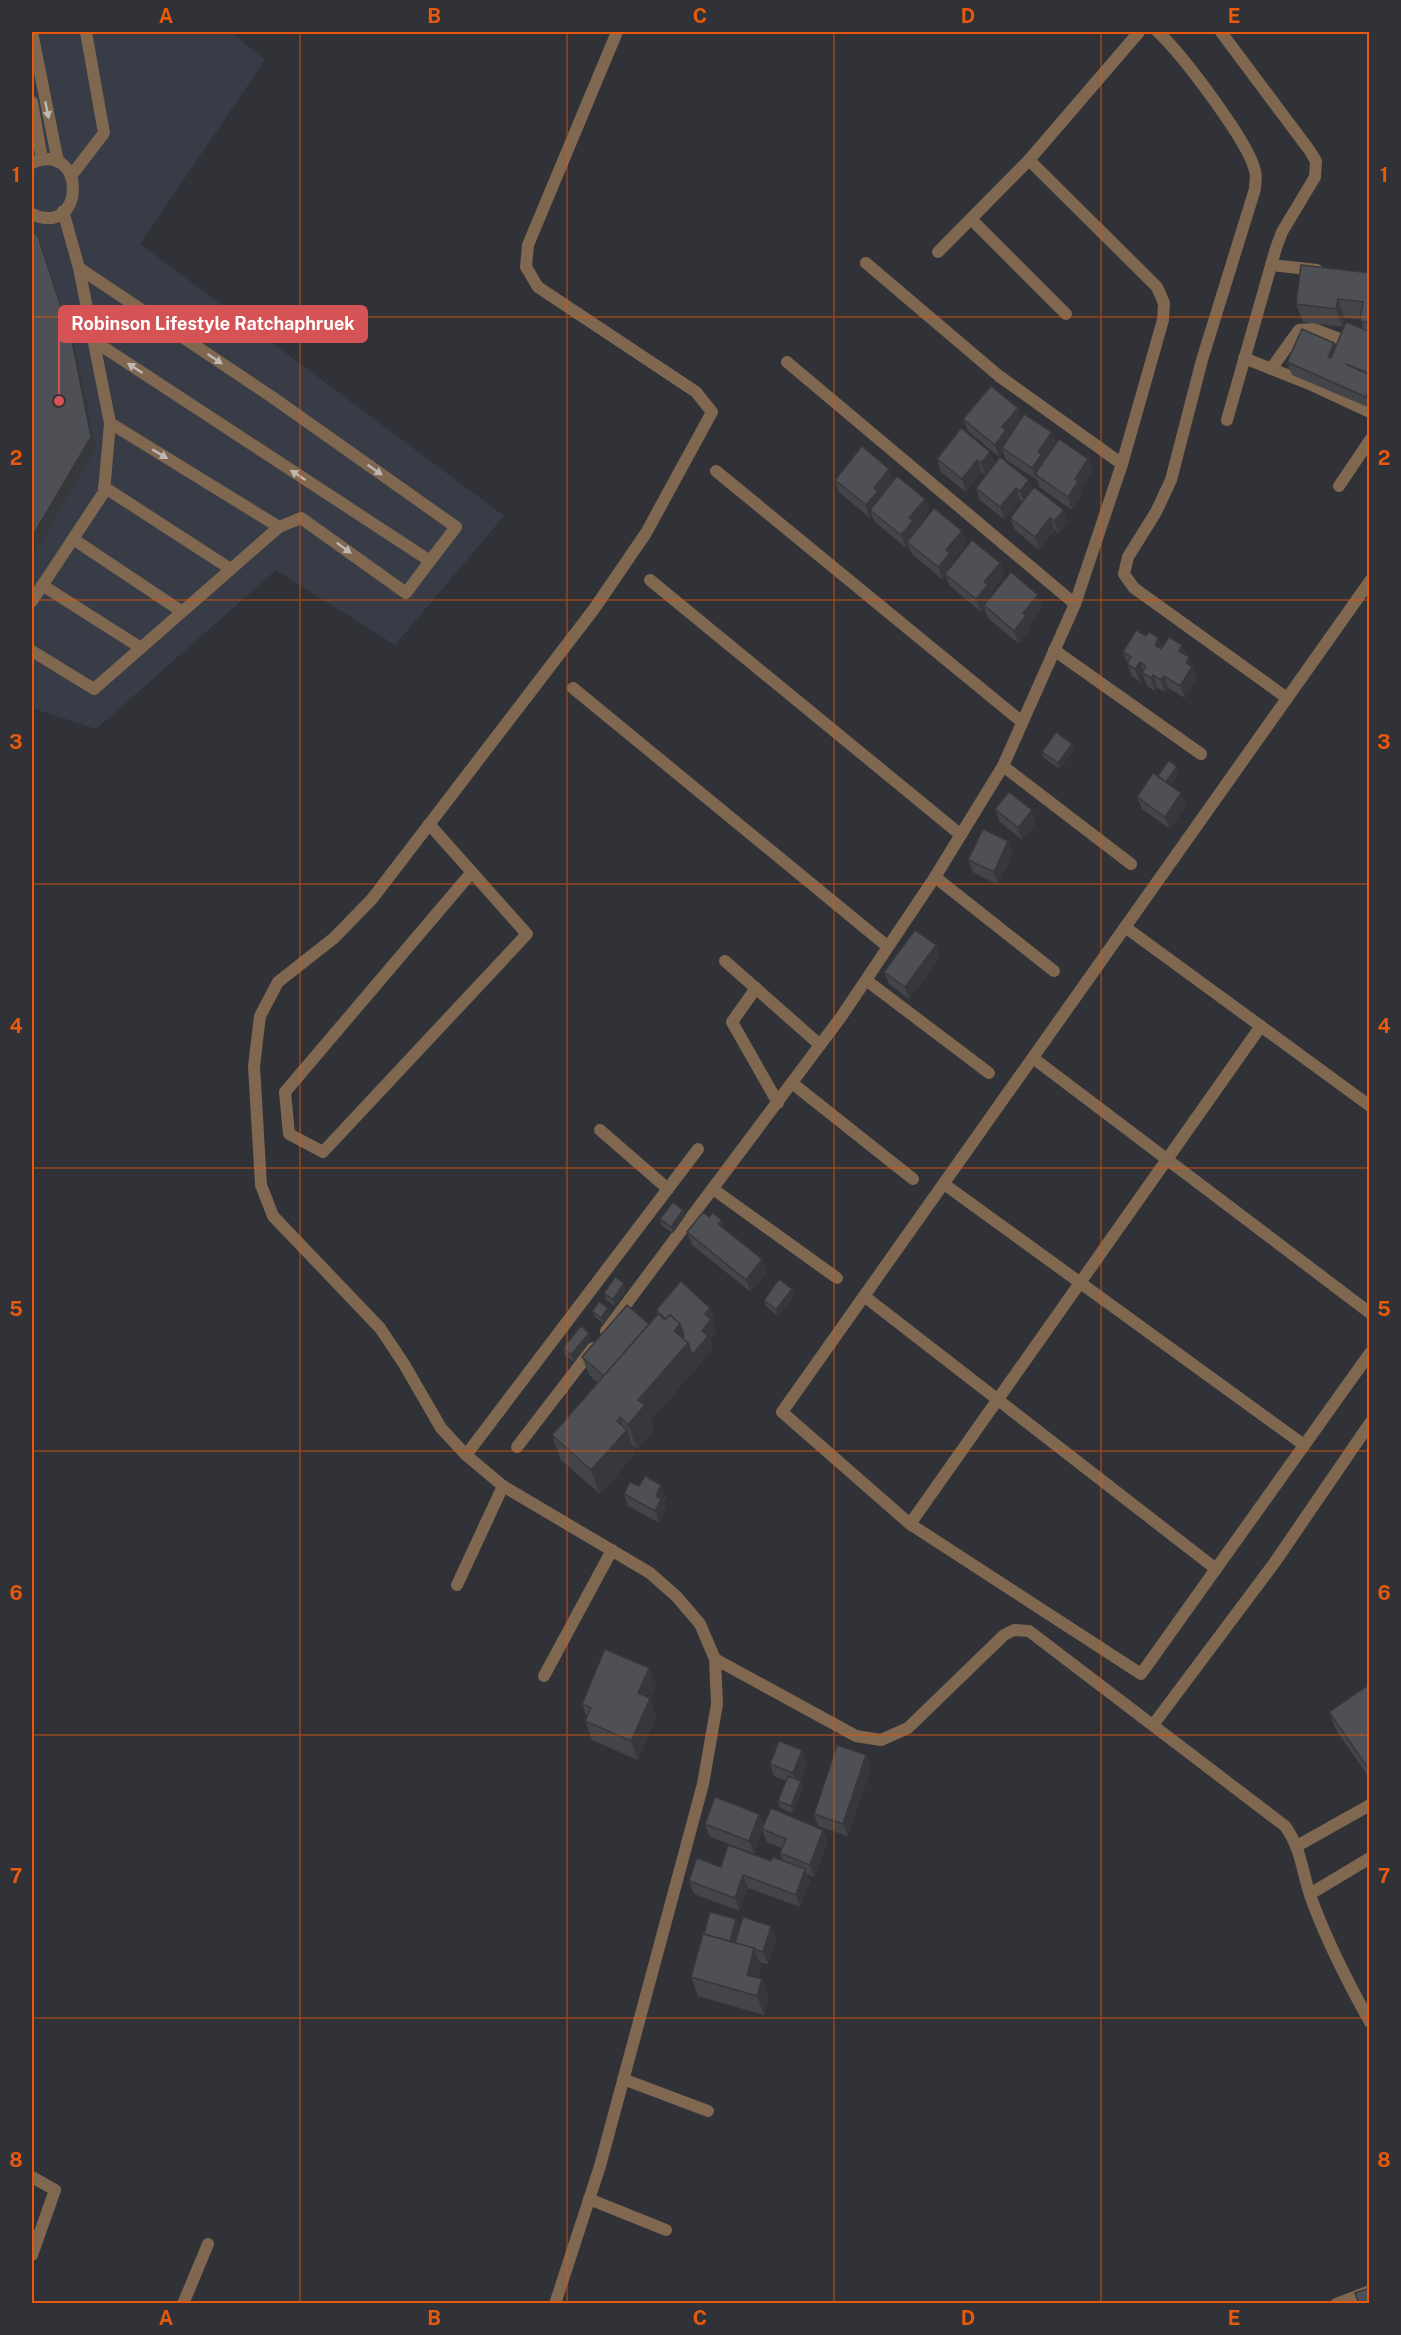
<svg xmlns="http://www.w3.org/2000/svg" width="1401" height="2335" font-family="'Public Sans',sans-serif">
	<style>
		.built { fill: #373c46 }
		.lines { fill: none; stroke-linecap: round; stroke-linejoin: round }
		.service { stroke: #806750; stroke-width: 12 }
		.minor { stroke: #806750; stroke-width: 12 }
		.wall { fill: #434549 }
		.shaded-wall { fill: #37383c }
		.building { fill: #4e5055; stroke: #37383c; stroke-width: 1.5 }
		.oneway { fill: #bdb8b4 }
		.grid { fill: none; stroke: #e8590c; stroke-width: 1.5; stroke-opacity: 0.55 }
		.leader { fill: none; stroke: #d55354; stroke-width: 2 }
		.callout-dot { fill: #d55354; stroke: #303237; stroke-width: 2 }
		.callout { fill: #d55354; stroke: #d55354; stroke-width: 2 }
		.callout-label { font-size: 18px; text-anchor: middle; font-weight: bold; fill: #fff }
		.neatline { fill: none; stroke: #e8590c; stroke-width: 2 }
		.grid-label { font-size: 20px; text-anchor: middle; font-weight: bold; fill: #e8590c }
	</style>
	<rect width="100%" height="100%" fill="#303237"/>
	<path class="built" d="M32,32H231L265,60L140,244L504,516L395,645L276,570L96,729L32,708Z"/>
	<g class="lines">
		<g class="service">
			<path d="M32,32L58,162"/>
			<path d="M32,102L42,159"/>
			<path d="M32,163C87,139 86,239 32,214"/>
			<path d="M71,176L104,133L86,32"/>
			<path d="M79,268L272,397L456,527L430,561L94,341"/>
			<path d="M110,423L279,527L301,518L406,593L430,561"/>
			<path d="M104,487L229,568"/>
			<path d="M73,539L181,611"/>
			<path d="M42,585L141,648"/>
			<path d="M32,601L104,492L110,423L79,268L63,211"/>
			<path d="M32,651L94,689L279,527"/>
			<path d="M457,1585L503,1486"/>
			<path d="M623,2079L708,2111"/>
			<path d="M589,2199L666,2230"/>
		</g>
		<g class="minor">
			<path d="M1158,32C1181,53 1249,142 1255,171C1257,176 1255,183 1255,189L1202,360L1171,480L1156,512L1128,557L1124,574L1134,588L1287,698"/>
			<path d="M1221,32L1310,151L1316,161L1315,177L1282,232L1276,248L1227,420"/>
			<path d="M971,219L1066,314"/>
			<path d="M938,252L1029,160"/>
			<path d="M866,263L999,376L1122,464"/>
			<path d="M1271,265L1317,270"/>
			<path d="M1244,358L1312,385L1370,412"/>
			<path d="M787,362L1075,604"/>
			<path d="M1271,369L1299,330L1314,329L1340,339"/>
			<path d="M716,471L1022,722"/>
			<path d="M1339,486L1370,440"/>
			<path d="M650,580L961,835"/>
			<path d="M1370,581L782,1412L910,1524L1141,1674L1370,1353"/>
			<path d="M1054,650L1201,754"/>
			<path d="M573,688L887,946"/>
			<path d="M1003,766L1131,864"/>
			<path d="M429,824L527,934L323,1152L289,1134L285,1092L472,872"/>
			<path d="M935,877L1054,971"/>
			<path d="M1125,927L1370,1106"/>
			<path d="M725,961L820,1045"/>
			<path d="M866,980L989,1073"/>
			<path d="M756,988L732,1022L778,1103"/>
			<path d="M1033,1058L1370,1313"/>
			<path d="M792,1083L913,1179"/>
			<path d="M600,1130L668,1189"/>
			<path d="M944,1184L1304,1445"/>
			<path d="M713,1189L837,1278"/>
			<path d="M864,1296L1216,1569"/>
			<path d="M606,1331L841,1017L935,877L1003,766L1075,604L1122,464L1163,320L1164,303L1157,287L1029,160L1139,32"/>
			<path d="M517,1447L593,1348"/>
			<path d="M466,1455L698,1149"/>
			<path d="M910,1524L1261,1026"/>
			<path d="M715,1659L856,1736L881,1740L908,1728L1004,1635L1014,1630L1029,1631L1285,1826C1301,1848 1302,1871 1310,1895C1326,1940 1347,1981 1370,2022"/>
			<path d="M544,1676L612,1550"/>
			<path d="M1153,1725L1275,1562L1370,1423"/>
			<path d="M1297,1846L1370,1805"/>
			<path d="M1310,1894L1370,1858"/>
			<path d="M32,2177L55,2190L32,2255"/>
			<path d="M183,2304L208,2244"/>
			<path d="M555,2304L600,2166L703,1784L717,1704L715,1659L700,1624L677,1597L650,1573L503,1486L466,1455L441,1428L404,1364L380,1328L273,1216L261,1185L254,1066L260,1016L278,982L334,938L372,899L594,609L646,533L712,412L696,392L538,287L526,267L528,245L617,32"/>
			<path d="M1336,2304L1370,2291"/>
		</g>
	</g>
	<g class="wall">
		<path d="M1370,273V408L1292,375L1287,362L1336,346L1363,330L1361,320L1344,318L1343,327L1303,322L1296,304Z"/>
		<path d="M1018,408L1021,418L1052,432L1056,444L1088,459L1093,471L1081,489L1083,494L1072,510L1039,487L1037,480L1006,460L1003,452L999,457L968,431L963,419Z"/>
		<path d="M990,452L995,464L1029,480L1033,489L1068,522L1059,534L1055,530L1039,550L1015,530L1010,518L1023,502L1020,500L1005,520L980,500L976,488L985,475L982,472L966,492L941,472L937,459Z"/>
		<path d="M835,480L894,481L929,511L916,528L917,530L967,543L953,560L954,563H1000L1004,575L991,592L992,595L1043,607L1029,624L1031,629L1019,644L988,618L984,607L981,612L950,586L946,576L943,580L912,554L908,545L906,548L875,522L872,516L870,518L839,492Z"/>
		<path d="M1146,636L1158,638L1162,648L1182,645L1186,655L1189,657L1197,679L1185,698L1168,688L1165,692L1157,688L1155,691L1147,686L1143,676L1140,682L1132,676L1123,652Z"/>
		<path d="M1074,750L1060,769L1044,758L1042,752Z"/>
		<path d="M1177,767L1179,773L1171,785L1186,805L1170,829L1142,809L1137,797L1158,776Z"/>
		<path d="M995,809L1036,823L1022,840L1000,822Z"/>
		<path d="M1008,841L1013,854L998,885L973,872L968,860Z"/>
		<path d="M940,957L909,999L889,984L884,972Z"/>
		<path d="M685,1216L673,1233L662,1226L660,1219Z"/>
		<path d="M725,1229L762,1259L767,1271L751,1292L692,1245L687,1232Z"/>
		<path d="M626,1290L615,1306L606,1300L604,1293Z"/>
		<path d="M794,1296L778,1316L766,1306L764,1300Z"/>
		<path d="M608,1308L610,1314L604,1324L595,1317L592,1311Z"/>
		<path d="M710,1308L715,1320L713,1323L716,1332L710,1339L713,1349L650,1421L654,1430L637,1449L632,1445L635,1454L600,1494L561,1460L552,1435L598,1383L589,1375L582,1357L649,1324L658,1315L656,1310Z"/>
		<path d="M589,1333L591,1340L574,1362L565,1355L563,1348Z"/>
		<path d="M661,1485L666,1498L663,1503L666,1511L659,1523L628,1506L624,1494L639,1486Z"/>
		<path d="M649,1668L656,1687L650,1700L656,1717L638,1760L592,1740L585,1721L587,1718L582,1704Z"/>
		<path d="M1370,1684V1779L1336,1730L1329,1712Z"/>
		<path d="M802,1750L807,1763L799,1781H801L803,1788L793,1813L780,1808L778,1801L786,1781L774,1776L770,1764Z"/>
		<path d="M866,1755L871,1768L848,1836L818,1826L814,1814Z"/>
		<path d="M759,1814L764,1826L828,1842L814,1877L807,1874L810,1881L800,1907L748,1888L739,1911L694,1894L689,1881L721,1867L771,1861H783L780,1853L782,1848L767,1842L762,1830L754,1854L709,1836L705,1824Z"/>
		<path d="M736,1919L739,1928L776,1939L768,1964L759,1962L761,1967L758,1978L769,1997L764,2015L698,1996L691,1977Z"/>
	</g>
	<g class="shaded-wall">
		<path d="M42,248L77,354L96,449L32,557Z"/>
		<path d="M1338,299L1344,318L1343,327L1336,309Z"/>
		<path d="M1334,343L1339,355L1333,370L1328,357Z"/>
		<path d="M1370,389V405L1366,397Z"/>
		<path d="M1018,408L1022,421L1002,448L1003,452L999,457L995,445L1002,427Z"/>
		<path d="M1052,432L1056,445L1035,474L1037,481L1032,468L1038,452Z"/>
		<path d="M990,452L995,464L986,476L981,463Z"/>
		<path d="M1088,459L1093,471L1081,489L1083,494L1072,510L1068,497L1075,479Z"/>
		<path d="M977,460L982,472L966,492L962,479Z"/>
		<path d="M889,469L894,482L870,510L872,516L870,518L866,505L874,488Z"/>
		<path d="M1029,480L1034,492L1025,504L1020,491Z"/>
		<path d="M1016,488L1020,500L1005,520L1000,507Z"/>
		<path d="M925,499L929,511L916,528L918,533L907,542L908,545L906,548L901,535L909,518Z"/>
		<path d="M1064,510L1068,522L1059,534L1054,521Z"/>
		<path d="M1050,518L1055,530L1039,550L1035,537Z"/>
		<path d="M962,531L967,543L953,560L955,565L945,574L946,576L943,580L938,567L946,550Z"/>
		<path d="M1000,563L1004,575L991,592L993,597L984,605V607L981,612L976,599L984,582Z"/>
		<path d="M1038,595L1043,607L1029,624L1031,629L1019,644L1014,631L1023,613Z"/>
		<path d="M1158,638L1163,650L1155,645Z"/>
		<path d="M1182,645L1187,658L1179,651Z"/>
		<path d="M1189,657L1197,679L1185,698L1180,686L1186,663Z"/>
		<path d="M1140,662L1144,674L1142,673L1143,676L1140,682L1135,669Z"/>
		<path d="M1153,675L1157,688L1155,691L1151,678Z"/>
		<path d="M1164,676L1168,688L1165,692L1161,680Z"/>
		<path d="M1072,744L1074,750L1060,769L1058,763Z"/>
		<path d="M1177,767L1179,773L1168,790L1165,783Z"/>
		<path d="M1181,793L1186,805L1170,829L1165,817Z"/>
		<path d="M1032,810L1036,823L1022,840L1018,828Z"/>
		<path d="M1008,841L1013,854L998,885L994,872Z"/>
		<path d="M936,945L940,957L909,999L905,987Z"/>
		<path d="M683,1210L685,1216L673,1233L671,1227Z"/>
		<path d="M722,1220L726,1232L718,1224Z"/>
		<path d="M762,1259L767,1271L751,1292L746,1280Z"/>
		<path d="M624,1283L626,1290L615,1306L613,1300Z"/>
		<path d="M792,1289L794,1296L778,1316L776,1310Z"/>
		<path d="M608,1308L610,1314L604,1324L601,1318Z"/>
		<path d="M710,1308L715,1320L713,1323L716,1332L710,1339L713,1349L650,1421L654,1430L637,1449L628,1425L669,1332L680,1324L702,1331L705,1314Z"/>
		<path d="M589,1333L591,1340L574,1362L571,1355Z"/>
		<path d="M620,1417L625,1432L627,1430L635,1454L600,1494L591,1470L617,1421Z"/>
		<path d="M661,1485L666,1498L663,1503L666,1511L659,1523L655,1511L656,1496Z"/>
		<path d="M649,1668L656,1687L650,1700L656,1717L638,1760L631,1741L638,1693Z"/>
		<path d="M802,1750L807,1763L797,1785L793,1773Z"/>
		<path d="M866,1755L871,1768L848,1836L843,1824Z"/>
		<path d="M801,1781L803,1788L793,1813L791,1806Z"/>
		<path d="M759,1814L764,1826L754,1854L749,1841Z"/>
		<path d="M823,1830L828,1842L814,1877L810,1865Z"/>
		<path d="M805,1869L810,1881L800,1907L796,1895Z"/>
		<path d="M743,1875L748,1888L739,1911L735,1898Z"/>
		<path d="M736,1919L741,1932L737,1944L730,1942Z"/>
		<path d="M771,1926L776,1939L768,1964L763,1952Z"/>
		<path d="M754,1948L761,1967L754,1993L747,1975Z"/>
		<path d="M762,1979L769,1997L764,2015L757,1996Z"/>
	</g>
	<g class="building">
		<path d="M32,231L38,236L72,341L91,437L32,537Z"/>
		<path d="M1301,265L1370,273V323L1360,321L1363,302L1338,299L1336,309L1296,304Z"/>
		<path d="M1346,322L1370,332V374L1346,364L1370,375V389L1366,397L1287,362L1302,329L1334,343L1328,357L1331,358Z"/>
		<path d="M991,386L1018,408L1002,427L1006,430L995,445L963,419Z"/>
		<path d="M1024,414L1052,432L1038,452L1042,454L1032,468L1002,448Z"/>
		<path d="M961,428L990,452L981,463L977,460L962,479L937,459Z"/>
		<path d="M1059,439L1088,459L1075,479L1078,482L1068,497L1035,474Z"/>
		<path d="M862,446L889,469L874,488L878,491L866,505L835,480Z"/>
		<path d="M1000,457L1029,480L1020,491L1016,488L1000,507L976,488Z"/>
		<path d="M897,476L925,499L909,518L913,521L901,535L870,510Z"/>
		<path d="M1034,487L1064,510L1054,521L1050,518L1035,537L1010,518Z"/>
		<path d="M934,508L962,531L946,550L950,553L938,567L907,542Z"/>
		<path d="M972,540L1000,563L984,582L988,585L976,599L945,574Z"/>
		<path d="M1011,572L1038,595L1023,613L1026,616L1014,631L984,605Z"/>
		<path d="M1136,630L1146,636L1149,632L1158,638L1155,645L1161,649L1169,637L1182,645L1179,651L1189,657L1186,663L1192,667L1180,686L1164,676L1161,680L1153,675L1151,678L1142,673L1146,666L1140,662L1135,669L1127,664L1131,657L1123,652Z"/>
		<path d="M1056,732L1072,744L1058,763L1042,752Z"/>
		<path d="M1169,760L1177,767L1166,782L1158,776Z"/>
		<path d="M1153,773L1181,793L1165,817L1137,797Z"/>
		<path d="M1009,792L1032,810L1018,828L995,809Z"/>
		<path d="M983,829L1008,841L994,872L968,860Z"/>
		<path d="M915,930L936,945L905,987L884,972Z"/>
		<path d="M673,1202L683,1210L671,1227L660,1219Z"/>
		<path d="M703,1212L709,1217L713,1213L722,1220L718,1224L762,1259L746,1280L687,1232Z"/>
		<path d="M615,1277L624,1283L613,1300L604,1293Z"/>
		<path d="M779,1279L792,1289L776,1310L764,1300Z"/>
		<path d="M681,1281L710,1308L705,1314L711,1319L702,1331L708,1336L692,1355L688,1343L682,1338L684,1336L680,1324L670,1315L666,1319L656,1310Z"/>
		<path d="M599,1302L608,1308L601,1318L592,1311Z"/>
		<path d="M627,1305L649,1324L604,1376L582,1357Z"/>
		<path d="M658,1314L665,1320L670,1315L680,1324L674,1331L688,1343L638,1400L645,1405L628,1425L620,1417L617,1421L627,1430L591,1470L552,1435Z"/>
		<path d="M581,1326L589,1333L571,1355L563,1348Z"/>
		<path d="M645,1476L661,1485L656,1496L661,1499L655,1511L624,1494L630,1482L639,1486Z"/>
		<path d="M605,1649L649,1668L638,1693L650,1698L631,1741L585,1721L591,1708L582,1704Z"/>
		<path d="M1370,1684V1767L1368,1768L1329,1712Z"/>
		<path d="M779,1741L802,1750L793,1773L770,1764Z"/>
		<path d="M837,1745L866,1755L843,1824L814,1814Z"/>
		<path d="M788,1776L801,1781L791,1806L778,1801Z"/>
		<path d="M715,1797L759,1814L749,1841L705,1824Z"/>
		<path d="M771,1808L823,1830L810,1865L780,1853L786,1839L762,1829Z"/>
		<path d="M728,1845L771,1861L773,1857L805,1869L796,1895L743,1875L735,1898L689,1881L697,1858L721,1867Z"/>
		<path d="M710,1912L736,1919L730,1941L704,1934Z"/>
		<path d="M743,1917L771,1926L763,1952L735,1943Z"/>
		<path d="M703,1934L754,1948L747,1975L762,1979L757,1996L691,1977Z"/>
		<path d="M1370,2288V2304H1359L1355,2293Z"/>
	</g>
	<defs><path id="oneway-solid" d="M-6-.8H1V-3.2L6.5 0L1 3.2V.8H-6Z" transform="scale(1.5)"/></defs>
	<g class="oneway">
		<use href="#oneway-solid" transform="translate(47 110) rotate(79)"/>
		<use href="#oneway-solid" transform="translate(215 359) rotate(34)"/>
		<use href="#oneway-solid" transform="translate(135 368) rotate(-147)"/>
		<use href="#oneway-solid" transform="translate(160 454) rotate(31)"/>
		<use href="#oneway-solid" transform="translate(375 470) rotate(35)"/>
		<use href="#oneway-solid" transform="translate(298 475) rotate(-147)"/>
		<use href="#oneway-solid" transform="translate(344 548) rotate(36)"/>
	</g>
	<path class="grid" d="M300,32V2304M567,32V2304M834,32V2304M1101,32V2304M32,317H1370M32,600H1370M32,884H1370M32,1168H1370M32,1451H1370M32,1735H1370M32,2018H1370"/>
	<path class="leader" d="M59 401L59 324"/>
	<circle class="callout-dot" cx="59" cy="401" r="6"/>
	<rect class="callout" x="59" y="306" width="308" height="36" rx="6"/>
	<g class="callout-label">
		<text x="213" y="330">Robinson Lifestyle Ratchaphruek</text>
	</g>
	<rect width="1401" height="2335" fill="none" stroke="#303237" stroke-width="66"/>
	<rect x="33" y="33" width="1335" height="2269" class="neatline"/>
	<g class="grid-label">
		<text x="166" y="23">A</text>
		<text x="434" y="23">B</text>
		<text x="700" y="23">C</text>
		<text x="968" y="23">D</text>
		<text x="1234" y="23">E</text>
		<text x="16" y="182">1</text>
		<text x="1384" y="182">1</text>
		<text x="16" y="465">2</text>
		<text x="1384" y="465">2</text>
		<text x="16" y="749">3</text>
		<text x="1384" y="749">3</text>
		<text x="16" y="1033">4</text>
		<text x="1384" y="1033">4</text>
		<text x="16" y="1316">5</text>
		<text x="1384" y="1316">5</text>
		<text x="16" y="1600">6</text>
		<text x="1384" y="1600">6</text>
		<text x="16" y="1883">7</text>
		<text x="1384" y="1883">7</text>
		<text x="16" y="2167">8</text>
		<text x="1384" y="2167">8</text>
		<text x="166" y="2325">A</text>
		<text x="434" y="2325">B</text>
		<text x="700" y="2325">C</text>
		<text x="968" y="2325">D</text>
		<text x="1234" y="2325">E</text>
	</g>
</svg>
